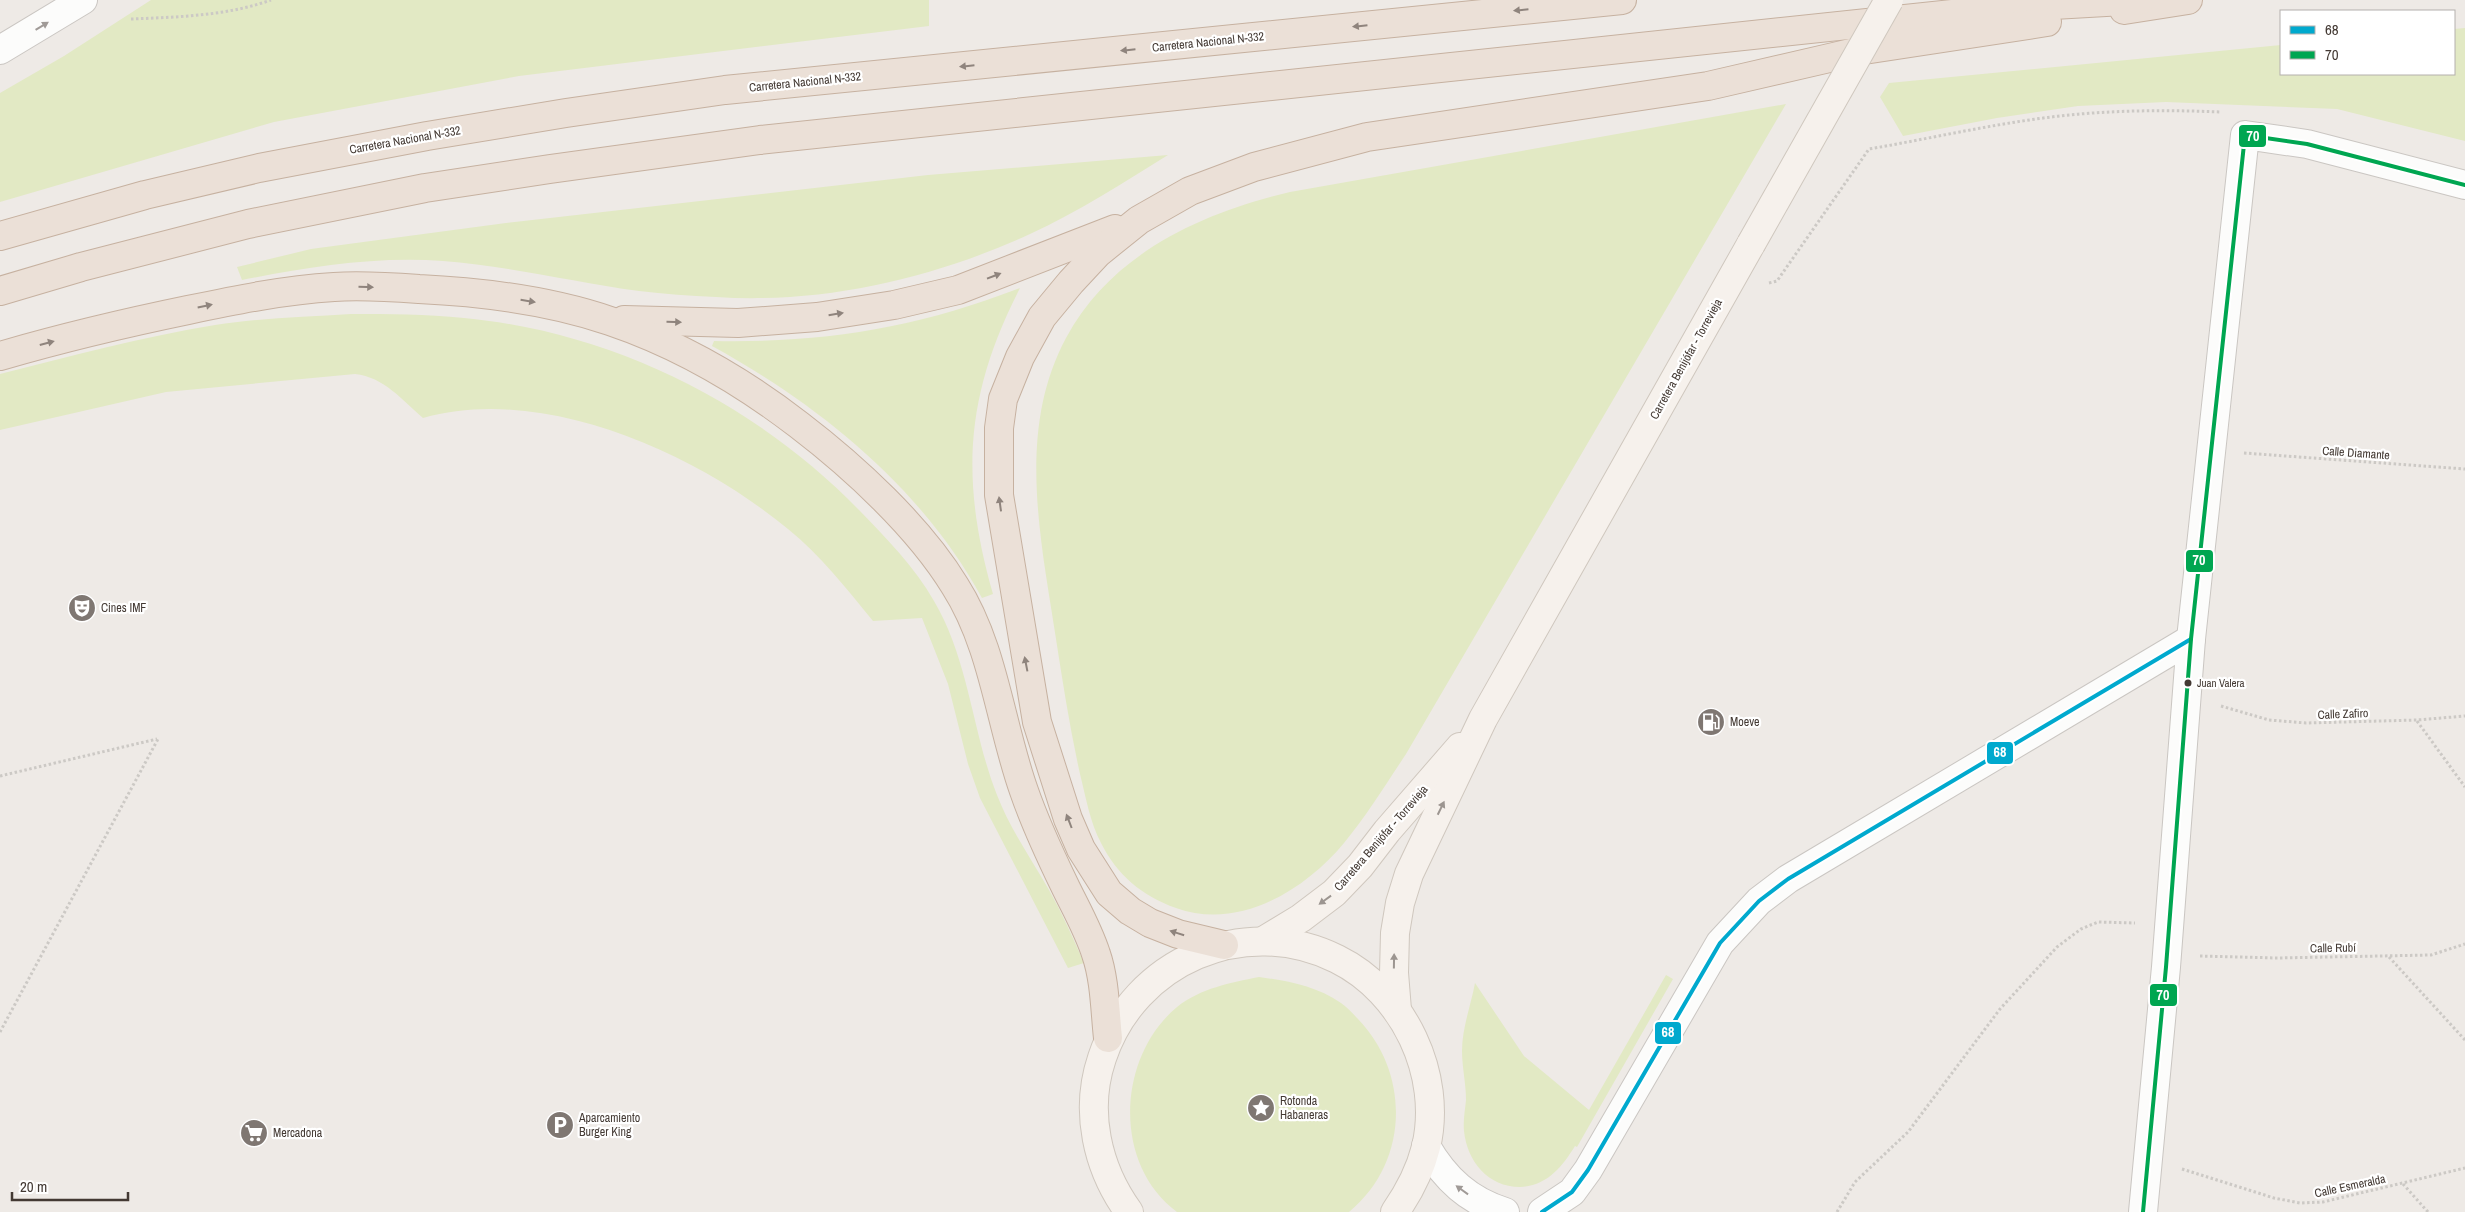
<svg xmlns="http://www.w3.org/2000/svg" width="2465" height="1212" font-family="'Archivo Narrow',sans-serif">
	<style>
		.green { fill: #e2e9c4 }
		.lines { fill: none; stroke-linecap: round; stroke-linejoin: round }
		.street-casing { stroke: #cac6c2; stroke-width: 30 }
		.secondary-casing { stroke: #cfc7be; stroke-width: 30 }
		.highway-casing { stroke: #c6b1a0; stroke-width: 30 }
		.path { stroke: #ccc9c5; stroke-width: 3; stroke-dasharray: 2.5 2.5; stroke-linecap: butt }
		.street { stroke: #fcfcfb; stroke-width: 28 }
		.secondary { stroke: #f6f1ec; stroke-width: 28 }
		.highway { stroke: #ebe0d7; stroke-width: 28 }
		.secondary-bridge-casing { stroke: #cfc7be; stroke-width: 30; stroke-linecap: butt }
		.secondary-bridge { stroke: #f6f1ec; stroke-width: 28 }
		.bus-1-casing { stroke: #fff; stroke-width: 8 }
		.bus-2-casing { stroke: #fff; stroke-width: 8 }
		.bus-1 { stroke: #00a9ce; stroke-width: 4 }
		.bus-2 { stroke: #00a651; stroke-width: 4 }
		.oneway { fill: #8f847d }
		.oneway2 { fill: #a09a97 }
		.oneway3 { fill: #9c9590 }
		.bus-dot { fill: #433933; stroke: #fff; stroke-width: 2 }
		.labels { text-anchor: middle; stroke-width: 4.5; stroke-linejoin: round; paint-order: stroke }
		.bus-label { font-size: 11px; fill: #433933; stroke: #fff; text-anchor: start }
		.street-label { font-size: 12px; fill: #433933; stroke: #fff }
		.poi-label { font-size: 12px; fill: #433933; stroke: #fff; text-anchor: start }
		.line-badge { stroke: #fff; stroke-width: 2 }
		.badge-label { font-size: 14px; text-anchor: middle; font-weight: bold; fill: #fff }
	</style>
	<rect width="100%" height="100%" fill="#eeeae6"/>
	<g class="green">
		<path d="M151,0H929V26L519,76L274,122L0,202V93L64,56Z"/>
		<path d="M2465,28V141L2337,109L2166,102L2078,106L1997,118L1903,136L1880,97L1889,83L2281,45V74H2454V29Z"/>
		<path d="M1786,104L1406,754C1386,784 1367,815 1344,843C1305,890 1239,931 1176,908C1142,896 1117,875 1101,843C1090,822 1086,798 1080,774C1070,729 1063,684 1056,639C1041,540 1016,431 1066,338C1111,254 1201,213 1290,192Z"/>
		<path d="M1168,155C1123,183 1078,212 1030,234C932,279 823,304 716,297C690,296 664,294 639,291C573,282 509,266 443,261C376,256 307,267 242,280L237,267L311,249L506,223L928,175Z"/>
		<path d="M1020,288C965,395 960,479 993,594L982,598C922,488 821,406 712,346L714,341C826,343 916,328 1020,288Z"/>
		<path d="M351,314C389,314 426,314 464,318C612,332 755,403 859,510C886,538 915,567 934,601C969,660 972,732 997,795C1010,829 1031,858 1049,890C1062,913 1073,938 1084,963L1068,968L980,798L968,764L948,684L922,618L873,621C847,589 820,555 788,529C696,453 543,384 423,418C402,400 384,377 355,374L166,392L0,430V374C71,356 142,337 215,325C259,318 305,317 351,314Z"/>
		<path d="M1666,975L1673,979L1577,1147L1575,1146C1562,1167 1547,1186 1520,1187C1488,1187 1467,1161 1464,1131C1463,1121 1465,1110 1466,1100C1466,1084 1462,1067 1462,1051C1462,1028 1471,1005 1475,983L1524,1056L1589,1110Z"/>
		<path d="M1259,977C1288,981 1316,986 1341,1003C1347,1007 1353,1014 1358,1019C1411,1074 1409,1163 1349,1212H1177C1112,1164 1117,1057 1177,1007C1201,988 1230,983 1259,977Z"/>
	</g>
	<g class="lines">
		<g class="street-casing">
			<g id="street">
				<path d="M0,50L83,0"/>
				<path d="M1426,1146C1445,1179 1469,1201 1505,1212"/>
				<path d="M1542,1212L1572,1192L1588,1170L1720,943L1759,901L1788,879L2191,639"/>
				<path d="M2143,1212L2166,967L2191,639L2245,135L2307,144L2465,185"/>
			</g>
		</g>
		<g class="secondary-casing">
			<g id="secondary">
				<path d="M1263,941L1301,918L1334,893L1360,866L1387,831L1460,747"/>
				<path d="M1397,1010L1394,973L1395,933L1400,903L1409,874L1483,719L1751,244"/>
				<path d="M1129,1212C1097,1168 1084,1111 1102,1058C1134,961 1244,913 1337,959C1404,992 1443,1075 1426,1147C1420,1171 1409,1192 1395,1212"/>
			</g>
		</g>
		<g class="highway-casing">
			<g id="highway">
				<path d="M2124,10L2188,0"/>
				<path d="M0,236L145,195L259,168L427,136L566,113L725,90L1622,0"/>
				<path d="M0,291L81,267L248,224L425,188L550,169L760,140L2018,7L2141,0"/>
				<path d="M624,320L738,323L817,317L894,305L958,290L1115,229"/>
				<path d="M0,356C62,338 125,323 188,310C236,300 284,290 334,287C362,285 391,287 419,289C482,292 549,300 610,321C678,344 742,381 799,425C854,467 919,527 955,586C994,647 1000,724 1024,791C1035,823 1049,853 1064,884C1075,907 1088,929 1096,954C1105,980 1105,1011 1108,1038"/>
				<path d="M1224,945L1178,934L1150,923L1130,911L1109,893L1081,849L1068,819L1037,722L999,495V428L1003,399L1020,357L1042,317L1071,282L1098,253L1139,220L1190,191L1254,167L1367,137L1708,86L1864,50L2047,22"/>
			</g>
		</g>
		<g class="path">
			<path d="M131,19C178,17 226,16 271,0"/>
			<path d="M1769,283L1777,281L1869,149C1939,137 2009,120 2080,114C2127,110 2174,110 2221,112"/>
			<path d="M2244,453L2465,469"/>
			<path d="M2221,706L2269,720L2306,723L2417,720L2465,716"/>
			<path d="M2417,721L2465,787"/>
			<path d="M0,776L157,739"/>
			<path d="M2200,956L2277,958L2431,955L2465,944"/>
			<path d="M2389,957L2465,1040"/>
			<path d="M0,1032L158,739"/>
			<path d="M2182,1169L2274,1198L2300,1203L2323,1202L2465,1168"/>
			<path d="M2403,1184L2428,1212"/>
			<path d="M1837,1212L1855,1182L1908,1132L2000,1009L2057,947L2081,929L2098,922L2135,923"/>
		</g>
		<use href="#street" class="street"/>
		<use href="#secondary" class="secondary"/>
		<use href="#highway" class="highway"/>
		<g class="secondary-bridge-casing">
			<path id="secondary-bridge" d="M1751,244L1889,0"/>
		</g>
		<use href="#secondary-bridge" class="secondary-bridge"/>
		<g class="bus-1-casing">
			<path id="bus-1" d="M1542,1212L1572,1192L1588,1170L1720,943L1759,901L1788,879L2191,639"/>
		</g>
		<g class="bus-2-casing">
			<path id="bus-2" d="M2143,1212L2166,967L2191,639L2245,135L2307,144L2465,185"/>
		</g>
		<use href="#bus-1" class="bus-1"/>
		<use href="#bus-2" class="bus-2"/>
	</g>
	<defs><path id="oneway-solid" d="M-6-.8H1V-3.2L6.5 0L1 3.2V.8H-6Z" transform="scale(1.25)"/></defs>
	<g class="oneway">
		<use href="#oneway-solid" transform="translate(1521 10) rotate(174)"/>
		<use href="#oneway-solid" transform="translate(1360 26) rotate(174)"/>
		<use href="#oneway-solid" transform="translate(1128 50) rotate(174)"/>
		<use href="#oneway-solid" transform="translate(967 66) rotate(174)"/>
		<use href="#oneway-solid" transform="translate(994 276) rotate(-21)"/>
		<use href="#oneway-solid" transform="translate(366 287) rotate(1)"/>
		<use href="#oneway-solid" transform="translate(528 301) rotate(9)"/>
		<use href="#oneway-solid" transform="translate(205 306) rotate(-12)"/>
		<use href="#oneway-solid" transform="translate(836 314) rotate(-9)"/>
		<use href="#oneway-solid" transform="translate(674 322) rotate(1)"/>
		<use href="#oneway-solid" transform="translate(47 343) rotate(-15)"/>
		<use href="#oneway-solid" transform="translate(1000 504) rotate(-98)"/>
		<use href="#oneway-solid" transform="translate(1026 664) rotate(-101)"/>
		<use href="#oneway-solid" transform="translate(1069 821) rotate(-111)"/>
		<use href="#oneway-solid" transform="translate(1177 933) rotate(-162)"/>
	</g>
	<g class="oneway2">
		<use href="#oneway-solid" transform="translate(42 26) rotate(-31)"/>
		<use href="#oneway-solid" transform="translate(1462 1190) rotate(-144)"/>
	</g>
	<g class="oneway3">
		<use href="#oneway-solid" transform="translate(1441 808) rotate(-64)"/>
		<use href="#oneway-solid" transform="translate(1325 900) rotate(144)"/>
		<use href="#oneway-solid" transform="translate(1394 961) rotate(-89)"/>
	</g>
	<defs>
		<g id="theatre-disc" transform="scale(1.4375)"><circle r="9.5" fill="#7f7772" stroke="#fff"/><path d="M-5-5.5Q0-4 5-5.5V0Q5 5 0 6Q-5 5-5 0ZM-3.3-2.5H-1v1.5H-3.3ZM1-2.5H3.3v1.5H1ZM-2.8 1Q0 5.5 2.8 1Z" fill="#fff"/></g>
		<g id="fuel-disc" transform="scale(1.4375)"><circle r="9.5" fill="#7f7772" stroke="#fff"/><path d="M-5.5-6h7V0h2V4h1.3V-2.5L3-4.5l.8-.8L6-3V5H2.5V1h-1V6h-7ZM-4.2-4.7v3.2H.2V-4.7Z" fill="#fff"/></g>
		<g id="sight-disc" transform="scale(1.4375)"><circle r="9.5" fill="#7f7772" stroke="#fff"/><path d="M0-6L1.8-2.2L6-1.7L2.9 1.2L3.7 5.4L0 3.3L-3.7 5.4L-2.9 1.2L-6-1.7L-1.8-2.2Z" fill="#fff"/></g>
		<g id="parking-disc" transform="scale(1.4375)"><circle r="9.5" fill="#7f7772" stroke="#fff"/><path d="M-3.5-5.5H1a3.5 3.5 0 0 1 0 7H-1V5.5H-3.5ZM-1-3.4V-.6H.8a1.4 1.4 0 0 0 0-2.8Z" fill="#fff"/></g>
		<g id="supermarket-disc" transform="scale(1.4375)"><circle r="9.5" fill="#7f7772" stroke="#fff"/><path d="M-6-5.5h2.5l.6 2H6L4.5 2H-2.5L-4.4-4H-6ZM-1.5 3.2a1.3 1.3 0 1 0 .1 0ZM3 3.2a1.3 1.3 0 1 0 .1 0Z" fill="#fff"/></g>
	</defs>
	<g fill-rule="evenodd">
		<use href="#theatre-disc" x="82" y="608"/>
		<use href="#fuel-disc" x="1711" y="722"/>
		<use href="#sight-disc" x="1261" y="1108"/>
		<use href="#parking-disc" x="560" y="1125"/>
		<use href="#supermarket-disc" x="254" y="1133"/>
	</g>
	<circle class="bus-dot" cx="2188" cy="683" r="4.5"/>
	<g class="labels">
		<g class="bus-label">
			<text x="2197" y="687">Juan Valera</text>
		</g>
		<g class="street-label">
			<text transform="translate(1208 42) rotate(-6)" y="4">Carretera Nacional N-332</text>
			<text transform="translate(805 82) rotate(-6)" y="4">Carretera Nacional N-332</text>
			<text transform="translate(405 140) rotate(-10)" y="4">Carretera Nacional N-332</text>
			<text transform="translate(1686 359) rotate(-61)" y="4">Carretera Benijófar - Torrevieja</text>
			<text transform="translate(2356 453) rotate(4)" y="4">Calle Diamante</text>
			<text transform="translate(2343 714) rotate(-2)" y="4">Calle Zafiro</text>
			<text transform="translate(1381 838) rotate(-49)" y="4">Carretera Benijófar - Torrevieja</text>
			<text transform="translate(2333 948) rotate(-1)" y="4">Calle Rubí</text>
			<text transform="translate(2350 1186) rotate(-12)" y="4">Calle Esmeralda</text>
		</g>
		<g class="poi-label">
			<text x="101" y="612">Cines IMF</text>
			<text x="1730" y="726">Moeve</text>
			<text x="1280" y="1105">Rotonda<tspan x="1280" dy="14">Habaneras</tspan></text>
			<text x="579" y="1122">Aparcamiento<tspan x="579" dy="14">Burger King</tspan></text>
			<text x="273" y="1137">Mercadona</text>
		</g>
	</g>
	<g class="line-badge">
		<rect x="2238" y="124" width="29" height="24" rx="5" fill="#00a651"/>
		<rect x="2185" y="549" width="29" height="24" rx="5" fill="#00a651"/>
		<rect x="1986" y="741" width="28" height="24" rx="5" fill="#00a9ce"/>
		<rect x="2149" y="983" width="29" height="24" rx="5" fill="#00a651"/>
		<rect x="1654" y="1021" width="28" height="24" rx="5" fill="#00a9ce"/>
	</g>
	<g class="badge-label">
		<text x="2253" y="141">70</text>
		<text x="2199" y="565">70</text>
		<text x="2000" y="757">68</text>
		<text x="2163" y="1000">70</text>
		<text x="1668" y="1037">68</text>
	</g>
	<rect x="2280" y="10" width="175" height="65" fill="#ffffff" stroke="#b4b0ad"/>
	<rect x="2290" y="26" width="25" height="8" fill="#00a9ce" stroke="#b4b0ad"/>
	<text x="2325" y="35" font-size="15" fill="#433933">68</text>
	<rect x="2290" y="51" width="25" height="8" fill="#00a651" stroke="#b4b0ad"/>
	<text x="2325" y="60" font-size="15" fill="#433933">70</text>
	<path d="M12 1192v8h116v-8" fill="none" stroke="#433933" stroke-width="2.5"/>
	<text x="20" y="1192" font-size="15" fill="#433933" stroke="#ffffff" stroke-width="4" paint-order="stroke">20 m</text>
</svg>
